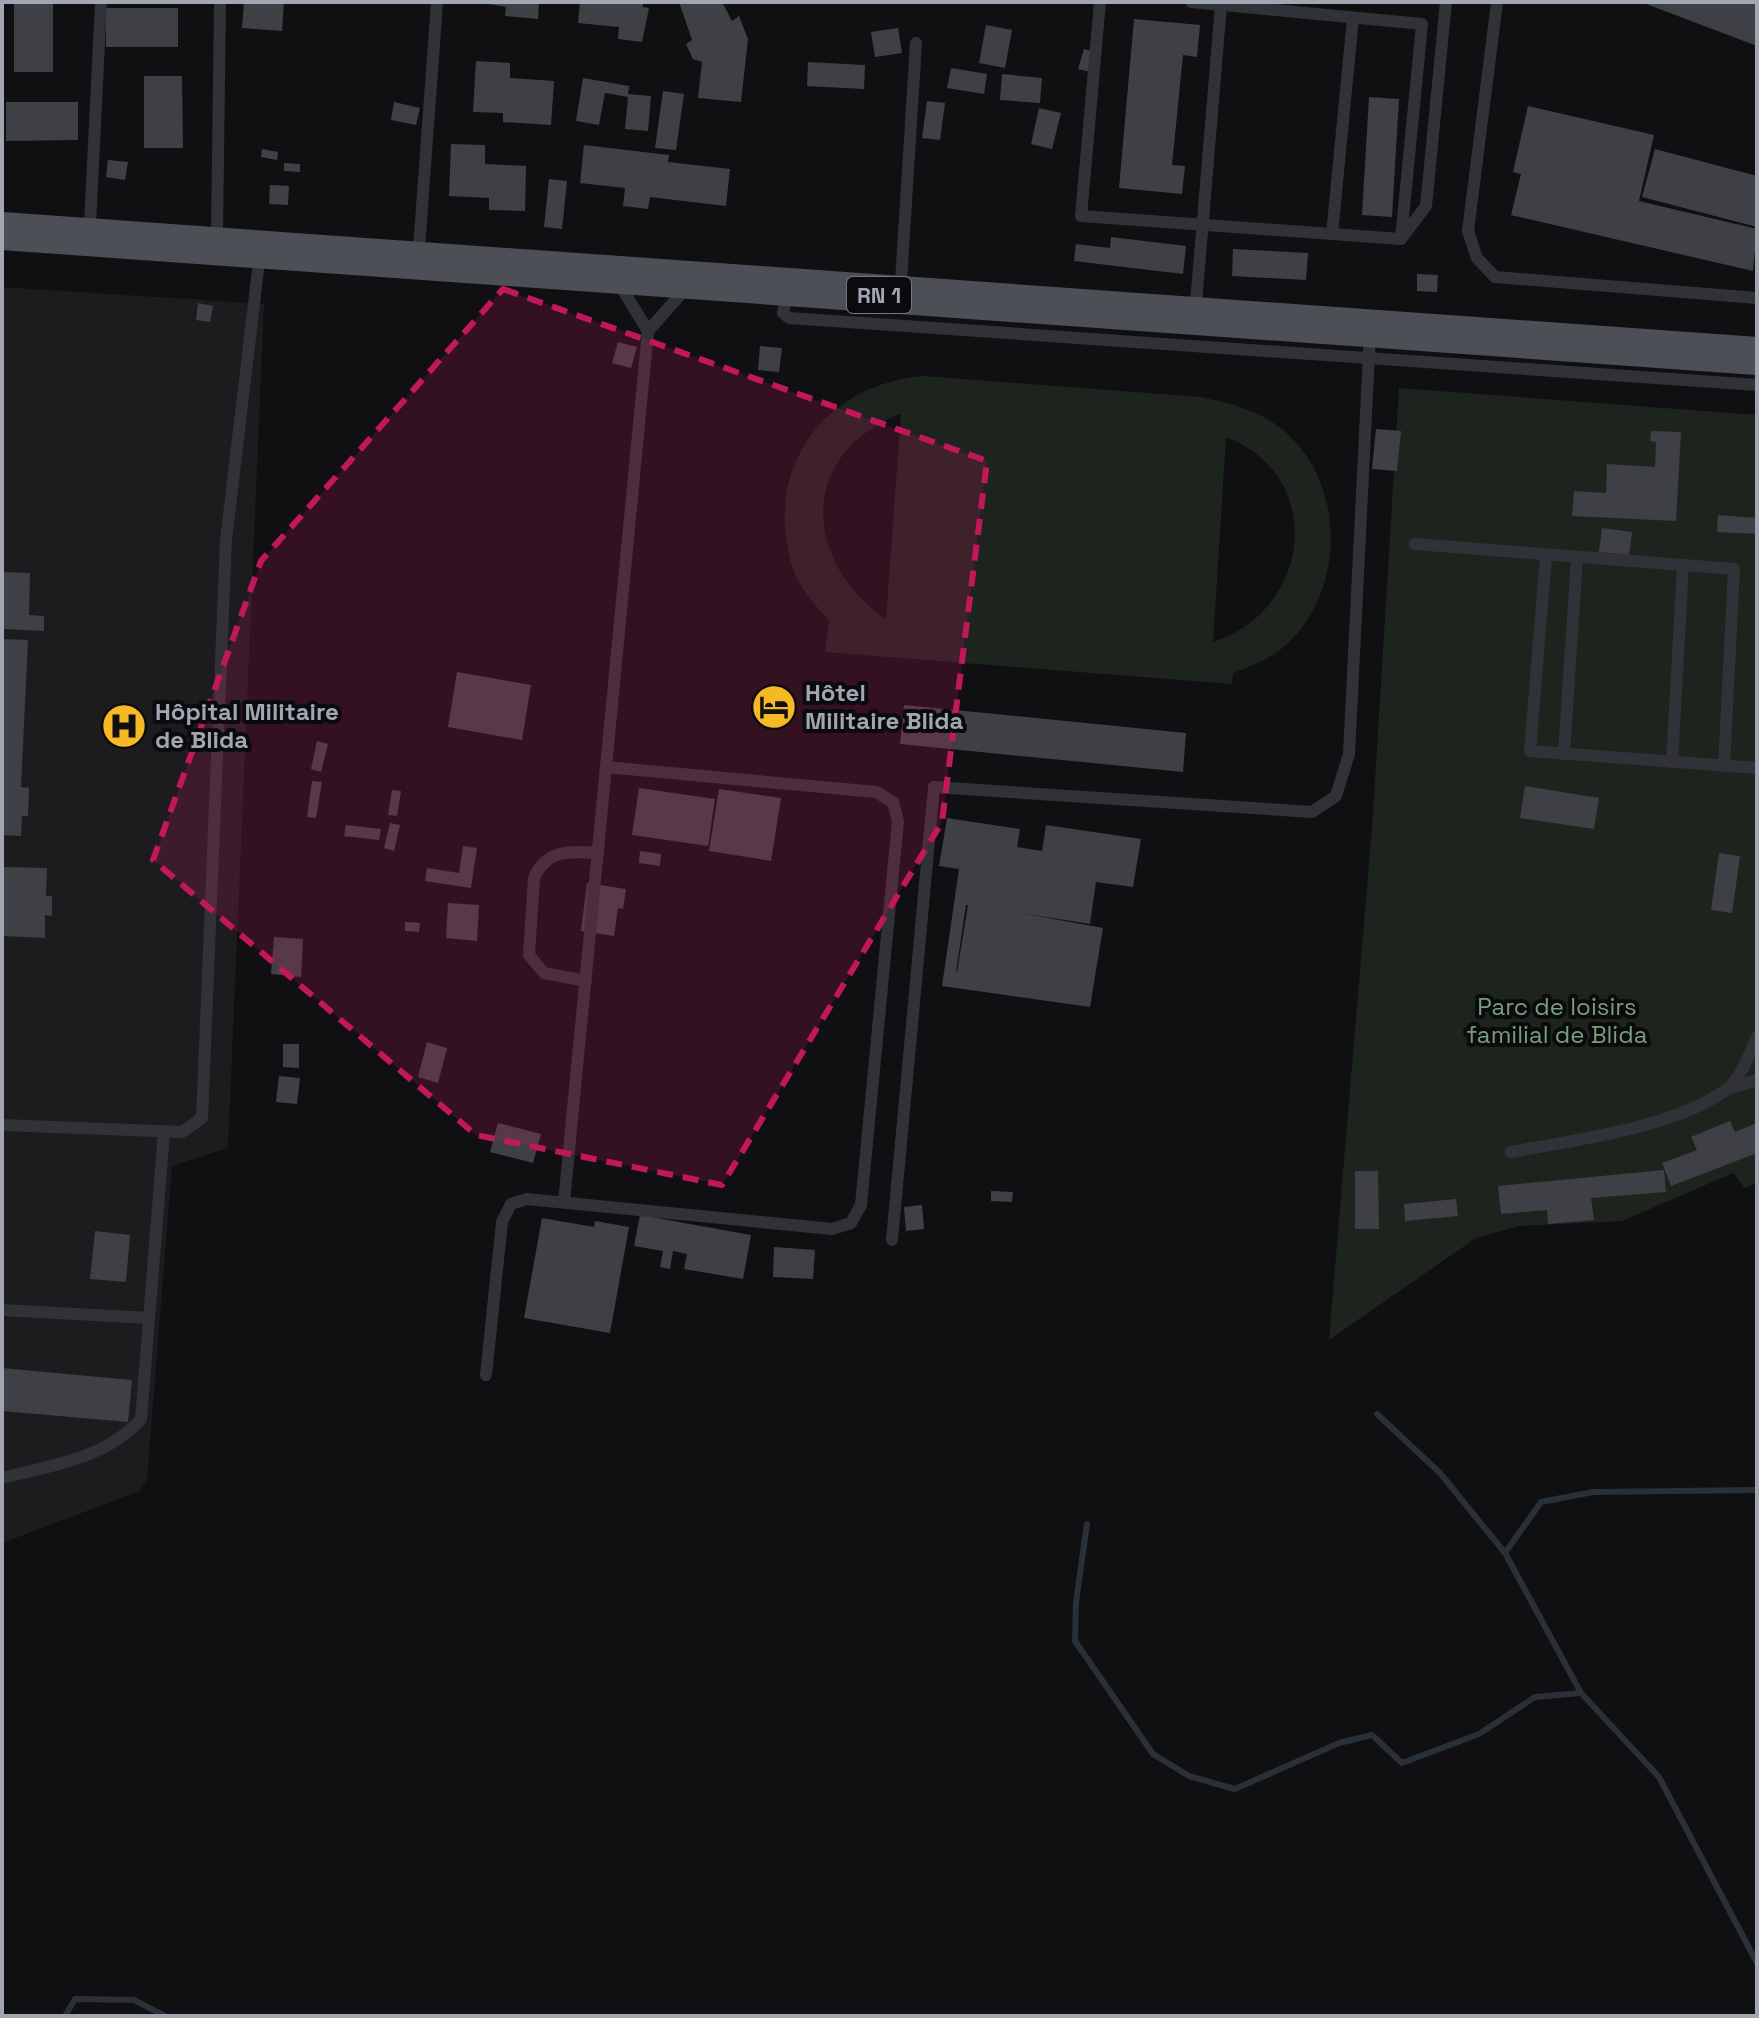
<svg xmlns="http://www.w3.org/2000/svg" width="1759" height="2018" font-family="'Space Grotesk',sans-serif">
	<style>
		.built { fill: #1c1c1f }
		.green { fill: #1d241e; fill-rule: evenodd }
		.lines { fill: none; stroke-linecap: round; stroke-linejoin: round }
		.stream { stroke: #293037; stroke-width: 6 }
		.building { fill: #3f4045; fill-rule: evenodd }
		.lane { stroke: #313237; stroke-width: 12 }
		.primary { stroke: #4d4f56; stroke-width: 38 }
		.marked { fill: #c2185b; fill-opacity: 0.2; stroke: #c2185b; stroke-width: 6; stroke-dasharray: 16 10; stroke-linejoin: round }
		.labels { text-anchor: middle; stroke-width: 8; stroke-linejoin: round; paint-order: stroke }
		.shield { fill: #0b0b0d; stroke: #747881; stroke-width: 2 }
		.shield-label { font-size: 22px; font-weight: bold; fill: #a1a6b3 }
		.poi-label { font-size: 24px; font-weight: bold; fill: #a1a6b3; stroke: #0b0b0d; text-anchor: start }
		.park-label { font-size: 24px; fill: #779f7b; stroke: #0b0b0d }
	</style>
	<rect width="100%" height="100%" fill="#101012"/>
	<path class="built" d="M2,287L264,304L228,1148L172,1166L147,1479L140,1491L2,1543Z"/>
	<g class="green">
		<path d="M924,376L1201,397C1227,403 1252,408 1275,424C1345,472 1349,587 1287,644C1272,658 1252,666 1233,673L1232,684L825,652L829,621C815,604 798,587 792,566C763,468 824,384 924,376ZM900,414L901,415L886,619C802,561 798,454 900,414ZM1226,437C1327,476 1312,610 1213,642Z"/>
		<path d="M1399,388L1757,415V1183L1745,1188L1733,1173L1622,1221L1519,1226L1476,1238L1329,1340L1373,815Z"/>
	</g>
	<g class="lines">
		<g class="stream">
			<path d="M1377,1414L1440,1473L1505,1553L1581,1693L1659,1777L1757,1963"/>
			<path d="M1087,1524L1076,1602L1075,1641L1153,1754L1189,1776L1235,1789L1339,1743L1372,1735L1402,1763L1479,1734L1535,1697L1581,1693"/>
			<path d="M1505,1553L1541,1502L1593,1492L1757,1490"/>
			<path d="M65,2016L75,1999L134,2000L165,2016"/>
		</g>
	</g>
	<g class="building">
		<rect x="14" y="2" width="39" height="70"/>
		<path d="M244,2H284L282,31L242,28Z"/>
		<path d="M476,2H539L538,19L505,16L506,7Z"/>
		<path d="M580,2H643V7L649,8L642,42L618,39L619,27L578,23Z"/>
		<path d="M679,2H722L732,21L739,16L748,39L741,102L698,98L702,62L693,59L686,44L692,40Z"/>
		<path d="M1641,2H1757V46Z"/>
		<rect x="106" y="8" width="72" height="39"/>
		<path d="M1134,19L1200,25L1197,57L1183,55L1172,165L1185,166L1182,194L1119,188Z"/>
		<path d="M986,25L1012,30L1005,68L979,63Z"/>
		<path d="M898,28L902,53L875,57L871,32Z"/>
		<path d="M1084,49L1096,52L1090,72L1078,69Z"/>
		<path d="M476,61L510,63V78L554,81L551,125L503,122V113L473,112Z"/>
		<path d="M808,62L865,65L864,89L807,86Z"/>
		<path d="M951,68L987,74L984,94L947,88Z"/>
		<path d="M1002,74L1042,78L1040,103L1000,100Z"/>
		<path d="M144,76H182L183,148H144Z"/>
		<path d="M583,78L629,86L628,94L651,96L648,131L625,129L628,97L605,93L599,125L576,121Z"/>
		<path d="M663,91L684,94L676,150L655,148Z"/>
		<path d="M1369,97L1399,99L1392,217L1362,215Z"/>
		<path d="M927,101L945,103L940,140L922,138Z"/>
		<path d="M6,102H78V140L6,141Z"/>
		<path d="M394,102L420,108L416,125L391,120Z"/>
		<path d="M1528,106L1654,135L1639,201L1757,229L1753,271L1511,215L1521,174L1513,172Z"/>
		<path d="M1039,108L1061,113L1052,149L1031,144Z"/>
		<path d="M451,144L485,145V164L526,166L525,211L489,210V198L449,196Z"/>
		<path d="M584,145L669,155L668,162L730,169L726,206L650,197L648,209L623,206L625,188L580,183Z"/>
		<path d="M262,149L278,152L277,160L261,157Z"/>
		<path d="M1655,149L1757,176V227L1642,197Z"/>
		<path d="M108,160L128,162L125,180L106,177Z"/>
		<path d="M284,163L300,164V172L284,171Z"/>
		<path d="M549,179L567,181L562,229L544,227Z"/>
		<path d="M270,185L289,186L288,205L269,204Z"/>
		<path d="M1111,237L1186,246L1183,274L1074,261L1076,244L1110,248Z"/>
		<path d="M1233,249L1308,253L1306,280L1232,276Z"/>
		<path d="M1417,274L1438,275L1437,292L1417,291Z"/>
		<path d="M198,303L213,306L210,322L196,320Z"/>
		<path d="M618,342L637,347L631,368L612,363Z"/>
		<path d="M760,346L782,348L779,372L758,370Z"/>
		<path d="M1376,429L1401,431L1397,471L1372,469Z"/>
		<path d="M1651,431L1681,432L1676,521L1572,516L1574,491L1606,493L1607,464L1655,467L1656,442L1650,441Z"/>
		<path d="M1718,515L1757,518V534L1717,532Z"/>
		<path d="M1602,528L1632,532L1629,555L1599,552Z"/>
		<path d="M2,572L30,573L29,615L44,616V631L2,629Z"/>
		<path d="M2,639L28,640L21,787L29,788L28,816H22L21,836L2,835Z"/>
		<path d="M457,672L531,685L522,740L448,727Z"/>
		<path d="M904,705L1186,733L1183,772L900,744Z"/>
		<path d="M317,741L328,744L321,772L311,769Z"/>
		<path d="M312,781L322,782L316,818L307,817Z"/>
		<path d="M1525,786L1599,798L1594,829L1520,818Z"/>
		<path d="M639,788L715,799L708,846L632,835Z"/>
		<path d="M719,789L781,798L771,861L709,851Z"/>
		<path d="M392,790L401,791L397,816L388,815Z"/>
		<path d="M947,818L1020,829L1017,847L1042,851L1046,825L1141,839L1133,887L1096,882L1090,924L1021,913L1103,928L1090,1007L942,986L959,869L939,866ZM966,905H968L957,972H956Z"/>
		<path d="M390,823L400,825L394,851L384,848Z"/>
		<path d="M346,825L381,829L379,840L344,836Z"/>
		<path d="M463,846L477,848L471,888L425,881L427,868L459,873Z"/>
		<path d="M640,851L661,854L660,866L639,863Z"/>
		<path d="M1719,853L1740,856L1732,913L1711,910Z"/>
		<path d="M2,867L47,868L46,896H52V916L45,915V938L2,936Z"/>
		<path d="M587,883L626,889L623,909L618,908L614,936L581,931Z"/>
		<path d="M448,903L479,905L477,941L446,938Z"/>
		<path d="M405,922L420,923L419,932L405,931Z"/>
		<path d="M274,937L303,939L301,977L271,974Z"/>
		<path d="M427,1042L447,1048L438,1083L418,1077Z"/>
		<path d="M283,1044H299V1068L283,1067Z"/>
		<path d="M279,1076L300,1078L297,1104L276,1102Z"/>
		<path d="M1730,1121L1735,1132L1757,1123V1153L1671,1186L1662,1163L1697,1150L1691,1137Z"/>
		<path d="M498,1123L541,1134L533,1163L490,1152Z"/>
		<path d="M1664,1170L1666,1192L1591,1198L1594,1220L1548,1224L1547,1210L1501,1214L1498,1186Z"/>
		<path d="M1355,1171H1378L1379,1229H1355Z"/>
		<path d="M991,1191L1013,1192L1012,1202L991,1201Z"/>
		<path d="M1456,1199L1458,1216L1405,1221L1404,1204Z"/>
		<path d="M922,1205L924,1229L906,1231L904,1207Z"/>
		<path d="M640,1215L751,1235L743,1279L684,1269L687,1254L673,1251L670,1269L660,1267L663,1251L634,1246Z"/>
		<path d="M542,1218L594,1227L595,1221L629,1227L610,1333L524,1318Z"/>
		<path d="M95,1231L130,1235L126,1282L90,1279Z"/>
		<path d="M774,1247L815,1250L813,1279L773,1277Z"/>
		<path d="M2,1368L132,1380L128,1422L2,1411Z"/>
	</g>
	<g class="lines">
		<g class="lane">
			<path d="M1100,2L1081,216L1401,239"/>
			<path d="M1191,2L1422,24L1401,239"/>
			<path d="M1497,2L1468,231L1477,258L1495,277L1757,298"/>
			<path d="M90,225L101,2"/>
			<path d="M217,234L220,2"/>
			<path d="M1332,234L1353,18"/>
			<path d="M1401,239L1426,206L1446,2"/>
			<path d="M419,248L437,2"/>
			<path d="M901,282L916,43"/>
			<path d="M787,292L783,313L789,318L1757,385"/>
			<path d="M1196,303L1221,5"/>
			<path d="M648,331L688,286"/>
			<path d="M1415,544L1734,569L1724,766"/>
			<path d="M1546,556L1530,751L1757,768"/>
			<path d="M1564,754L1577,558"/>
			<path d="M1672,762L1683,565"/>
			<path d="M586,981L544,973L529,955L534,878C546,849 571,851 598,853"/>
			<path d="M1728,1089L1757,1080"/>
			<path d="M2,1125L182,1132L202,1118L226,540L260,253"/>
			<path d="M1511,1152C1575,1140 1673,1128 1726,1090C1740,1080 1750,1053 1757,1037"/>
			<path d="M564,1202L648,331L618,282"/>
			<path d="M892,1240L934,787L1312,812L1336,796L1349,754L1370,333"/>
			<path d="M2,1310L149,1318"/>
			<path d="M486,1375L502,1222L511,1204L527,1199L832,1229L851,1223L861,1205L898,821L893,802L876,792L606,767"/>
			<path d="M2,1478C53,1465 105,1459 141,1419L164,1132"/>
		</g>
		<path class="primary" d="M2,231L1757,356"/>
	</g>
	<path class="marked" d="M503,289L987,461L942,822L722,1185L476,1135L153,860L261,561Z"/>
	<defs>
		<g id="hotel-disc" transform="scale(2.3)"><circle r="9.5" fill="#f6b824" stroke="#0b0b0d"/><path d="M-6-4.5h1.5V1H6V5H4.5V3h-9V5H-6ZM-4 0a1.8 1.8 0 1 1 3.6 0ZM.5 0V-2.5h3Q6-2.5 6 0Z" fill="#111"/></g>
		<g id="hospital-disc" transform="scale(2.3)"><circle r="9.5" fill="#f6b824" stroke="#0b0b0d"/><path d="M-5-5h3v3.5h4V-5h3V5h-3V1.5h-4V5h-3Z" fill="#111"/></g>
	</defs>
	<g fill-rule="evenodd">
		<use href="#hotel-disc" x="774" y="707"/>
		<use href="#hospital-disc" x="124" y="726"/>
	</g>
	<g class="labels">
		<rect class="shield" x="847" y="277" width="64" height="36" rx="6"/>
		<g class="shield-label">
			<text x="879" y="303">RN 1</text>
		</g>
		<g class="poi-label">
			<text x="805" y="701">Hôtel<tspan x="805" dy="28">Militaire Blida</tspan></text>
			<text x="155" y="720">Hôpital Militaire<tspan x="155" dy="28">de Blida</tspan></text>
		</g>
		<g class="park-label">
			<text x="1557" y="1015">Parc de loisirs<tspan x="1557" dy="28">familial de Blida</tspan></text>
		</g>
	</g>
	<rect width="1759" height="2018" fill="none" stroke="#a1a6b3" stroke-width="8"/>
</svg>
